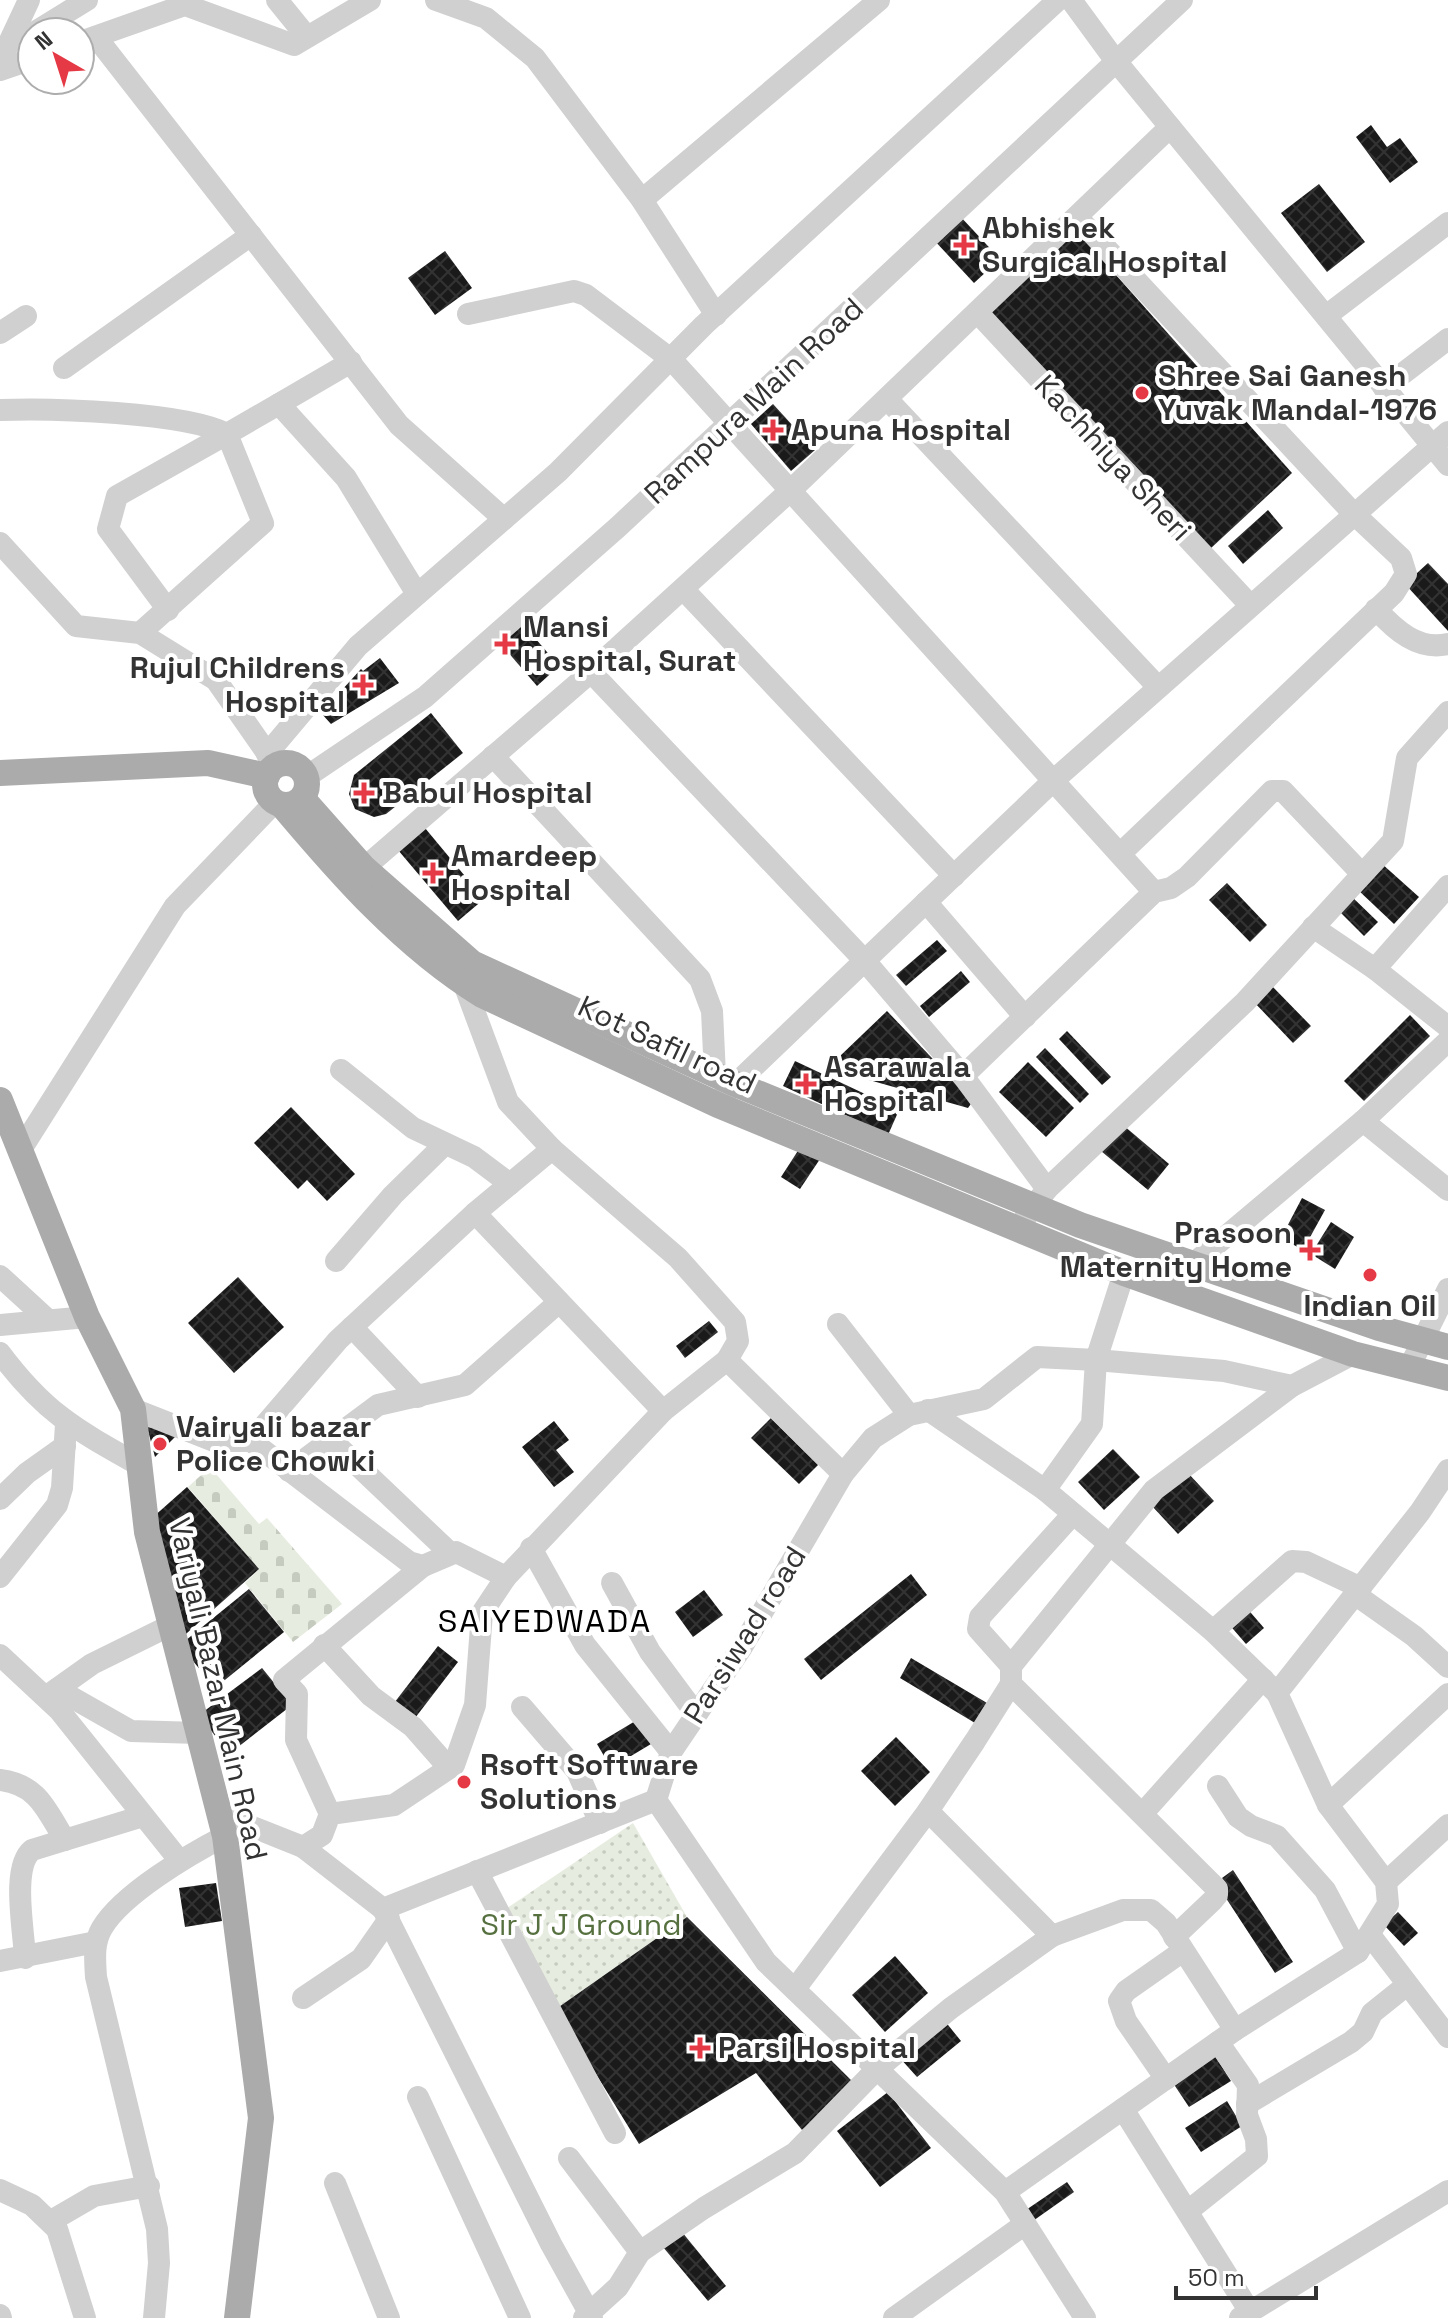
<svg xmlns="http://www.w3.org/2000/svg" width="1448" height="2318" font-family="'Space Grotesk',sans-serif">
	<style>
		.green { fill: url(#green-dots) }
		.cemetery { fill: url(#cemetery-stones) }
		.building { fill: url(#building-cross-hatch) }
		.lines { fill: none; stroke-linecap: round; stroke-linejoin: round }
		.minor { stroke: #d0d0d0; stroke-width: 22 }
		.major { stroke: #ababab; stroke-width: 26 }
		.poi-dot { fill: #e63946; stroke: #fff; stroke-width: 3 }
		.labels { text-anchor: middle; stroke-width: 8; stroke-linejoin: round; paint-order: stroke }
		.poi-label { font-size: 30px; font-weight: bold; fill: #333; stroke: #fff; text-anchor: start }
		.street-label { font-size: 30px; fill: #333; stroke: #fff }
		.park-label { font-size: 30px; fill: #56703f; stroke: #fff }
		.neighbourhood-label { font-size: 32px; letter-spacing: 2px; fill: #000; stroke: #fff }
	</style>
	<defs>
		<pattern id="green-dots" width="8" height="8" patternUnits="userSpaceOnUse" patternTransform="scale(2)"><rect width="8" height="8" fill="#e6ecdf"/><path d="M2 2h.1M6 6h.1" fill="none" stroke="#c6cbc0" stroke-width="1.8" stroke-linecap="round"/></pattern>
		<pattern id="cemetery-stones" width="16" height="16" patternUnits="userSpaceOnUse" patternTransform="scale(2)"><rect width="16" height="16" fill="#e6ecdf"/><path d="M2 7V4a2 2 0 0 1 4 0v3zM10 15v-3a2 2 0 0 1 4 0v3z" fill="#c6cbc0"/></pattern>
		<pattern id="building-cross-hatch" width="8" height="8" patternUnits="userSpaceOnUse" patternTransform="scale(2)"><rect width="8" height="8" fill="#1a1a1a"/><path d="M0 0l8 8M0 8l8-8" fill="none" stroke="#333"/></pattern>
	</defs>
	<rect width="100%" height="100%" fill="#fff"/>
	<path class="green" d="M633,1823L687,1917L556,2009L503,1911Z"/>
	<path class="cemetery" d="M210,1467L259,1524L267,1518L342,1604L293,1642L245,1583L259,1569L188,1487Z"/>
	<g class="building">
		<path d="M1371,125L1387,147L1400,138L1418,162L1390,183L1356,137Z"/>
		<path d="M1319,184L1365,242L1327,272L1281,213Z"/>
		<path d="M959,215L1000,259L974,283L933,239Z"/>
		<path d="M1076,230L1292,473L1210,549L987,313Z"/>
		<path d="M445,251L472,288L435,315L408,278Z"/>
		<path d="M773,404L815,450L791,471L751,424Z"/>
		<path d="M1268,510L1283,528L1243,564L1228,546Z"/>
		<path d="M1428,563L1448,584V631L1405,584Z"/>
		<path d="M523,624L559,666L537,686L501,644Z"/>
		<path d="M380,658L399,683L331,724L321,713L361,669L363,671Z"/>
		<path d="M431,713L463,753L386,814L374,817L355,809L349,794L354,775Z"/>
		<path d="M425,828L484,899L458,921L398,850Z"/>
		<path d="M1381,863L1419,897L1394,924L1357,889Z"/>
		<path d="M1227,883L1267,925L1250,942L1209,900Z"/>
		<path d="M1349,894L1378,922L1364,936L1336,908Z"/>
		<path d="M937,940L947,951L906,986L896,975Z"/>
		<path d="M961,971L970,982L929,1017L920,1006Z"/>
		<path d="M1270,984L1311,1026L1293,1043L1253,1001Z"/>
		<path d="M887,1011L973,1101L968,1108L855,1076L839,1057Z"/>
		<path d="M1410,1015L1430,1036L1364,1101L1344,1081Z"/>
		<path d="M1067,1031L1111,1077L1102,1085L1059,1039Z"/>
		<path d="M1045,1048L1089,1094L1080,1103L1036,1057Z"/>
		<path d="M795,1061L899,1110L888,1135L783,1086Z"/>
		<path d="M1028,1062L1074,1108L1046,1137L999,1092Z"/>
		<path d="M291,1107L355,1174L327,1201L307,1180L298,1189L254,1143Z"/>
		<path d="M1123,1125L1169,1164L1148,1190L1101,1151Z"/>
		<path d="M803,1143L822,1156L800,1189L781,1177Z"/>
		<path d="M1302,1198L1325,1210L1303,1250L1281,1238Z"/>
		<path d="M1331,1222L1354,1237L1335,1269L1311,1254Z"/>
		<path d="M238,1277L284,1327L234,1373L188,1323Z"/>
		<path d="M709,1321L718,1332L685,1358L676,1346Z"/>
		<path d="M771,1418L818,1465L799,1484L751,1438Z"/>
		<path d="M554,1421L569,1440L556,1450L574,1472L554,1487L522,1447Z"/>
		<path d="M147,1427L181,1431L155,1457Z"/>
		<path d="M1113,1449L1140,1477L1104,1510L1078,1482Z"/>
		<path d="M1188,1473L1214,1501L1178,1534L1152,1506Z"/>
		<path d="M187,1487L259,1569L178,1641L152,1518Z"/>
		<path d="M911,1574L927,1595L821,1680L804,1659Z"/>
		<path d="M249,1589L284,1632L215,1688L180,1645Z"/>
		<path d="M704,1590L723,1615L693,1637L675,1612Z"/>
		<path d="M1245,1606L1264,1628L1246,1644L1227,1622Z"/>
		<path d="M438,1646L458,1662L412,1722L391,1707Z"/>
		<path d="M911,1658L987,1703L975,1723L900,1678Z"/>
		<path d="M262,1668L292,1705L229,1754L199,1715Z"/>
		<path d="M637,1720L651,1744L611,1768L597,1744Z"/>
		<path d="M896,1737L930,1772L895,1806L861,1771Z"/>
		<path d="M1233,1870L1293,1962L1275,1973L1220,1889L1227,1885L1222,1878Z"/>
		<path d="M216,1883L222,1921L185,1927L179,1888Z"/>
		<path d="M1398,1912L1418,1933L1404,1946L1384,1925Z"/>
		<path d="M687,1917L856,2085L802,2130L756,2073L639,2144L556,2009Z"/>
		<path d="M895,1956L928,1993L885,2032L852,1995Z"/>
		<path d="M944,2020L961,2041L917,2077L899,2057Z"/>
		<path d="M1215,2056L1231,2081L1189,2107L1173,2083Z"/>
		<path d="M888,2092L931,2148L880,2187L837,2131Z"/>
		<path d="M1227,2101L1242,2126L1201,2152L1185,2128Z"/>
		<path d="M1067,2182L1074,2192L1030,2223L1023,2212Z"/>
		<path d="M682,2232L726,2286L708,2301L663,2247Z"/>
	</g>
	<g class="lines">
		<g class="minor">
			<path d="M277,0L307,37"/>
			<path d="M436,0L486,18L535,58L642,200L716,315"/>
			<path d="M1071,0L1115,60L1448,465"/>
			<path d="M35,32L87,0"/>
			<path d="M96,37L399,425L504,519"/>
			<path d="M80,42L185,5L294,45L370,0"/>
			<path d="M0,62L29,0"/>
			<path d="M0,70L32,59"/>
			<path d="M642,200L879,0"/>
			<path d="M1077,217L1353,513L1401,558L1406,574L1394,593L1121,853"/>
			<path d="M977,312L1249,604"/>
			<path d="M468,314L574,291L586,295L672,360L1154,892"/>
			<path d="M1326,316L1448,223"/>
			<path d="M0,333L26,316"/>
			<path d="M351,362L279,404L346,478L417,594"/>
			<path d="M64,368L251,235"/>
			<path d="M1384,388L1448,339"/>
			<path d="M887,399L1158,687"/>
			<path d="M0,410C50,408 185,412 227,434"/>
			<path d="M0,543L76,626L140,633L216,680L276,766"/>
			<path d="M683,589L954,876"/>
			<path d="M1376,609C1395,630 1418,651 1448,644"/>
			<path d="M168,610L108,529L117,496L227,434"/>
			<path d="M140,633L263,523L227,434L279,404"/>
			<path d="M591,672L865,961L963,1076L1047,1189L1025,1218"/>
			<path d="M267,754L358,646L558,472L704,325L1058,0"/>
			<path d="M493,756L700,979L712,1011L715,1075"/>
			<path d="M306,777L425,697L618,527L1182,0"/>
			<path d="M364,868L591,672L790,491L1170,127"/>
			<path d="M926,902L1025,1017"/>
			<path d="M1313,927L1375,969L1448,1027"/>
			<path d="M1375,969L1448,886"/>
			<path d="M464,984L508,1102L552,1149L678,1258L735,1322L738,1341L727,1360"/>
			<path d="M341,1070L413,1128L474,1157L510,1184"/>
			<path d="M963,1076L1154,892L1171,888L1187,877L1272,791H1283L1362,874"/>
			<path d="M725,1094L1054,780L1448,432"/>
			<path d="M1363,1121L1448,1190"/>
			<path d="M20,1151L175,906L275,802"/>
			<path d="M1047,1189L1245,1002L1393,841L1407,758L1448,712"/>
			<path d="M475,1213L663,1411"/>
			<path d="M336,1261L393,1195L445,1144"/>
			<path d="M1192,1265L1363,1121L1448,1041"/>
			<path d="M0,1276L48,1320"/>
			<path d="M838,1324L909,1415"/>
			<path d="M0,1325L87,1317"/>
			<path d="M352,1327L418,1397"/>
			<path d="M0,1353C45,1413 75,1429 139,1465"/>
			<path d="M1409,1368L1448,1289"/>
			<path d="M133,1409L214,1441H251L338,1340L475,1213L552,1149"/>
			<path d="M928,1410L1045,1490L1213,1631L1277,1693"/>
			<path d="M330,1439L450,1553"/>
			<path d="M251,1441L409,1562L423,1566L456,1552L506,1577"/>
			<path d="M289,1471L378,1405L465,1385L559,1302"/>
			<path d="M1045,1490L1092,1424L1096,1360L1224,1371L1292,1386"/>
			<path d="M0,1499L27,1473L65,1446"/>
			<path d="M531,1548L585,1645L671,1752"/>
			<path d="M0,1577L57,1505L62,1488L66,1424"/>
			<path d="M612,1583L650,1652L696,1714"/>
			<path d="M1356,1595L1414,1636L1448,1667"/>
			<path d="M1213,1631L1292,1561L1306,1562L1361,1588"/>
			<path d="M324,1645L371,1696L413,1727L449,1768"/>
			<path d="M0,1655L59,1710L179,1860"/>
			<path d="M1011,1666L978,1629L980,1617L1072,1515"/>
			<path d="M1011,1684L1217,1889V1895L1212,1901L1174,1937"/>
			<path d="M57,1689L131,1731L198,1733"/>
			<path d="M47,1696L92,1664L169,1626"/>
			<path d="M522,1707L577,1771L600,1823"/>
			<path d="M0,1780C39,1785 46,1810 65,1840"/>
			<path d="M1218,1786L1238,1817L1251,1826L1277,1836L1325,1890L1358,1952"/>
			<path d="M656,1800L671,1752L742,1647L843,1474"/>
			<path d="M1328,1805L1448,1694"/>
			<path d="M928,1811L1052,1936"/>
			<path d="M1143,1813L1263,1679"/>
			<path d="M220,1814L303,1847L322,1835L330,1814L394,1805L454,1765L475,1705L482,1613L506,1577L663,1411L727,1360L843,1474L873,1438L909,1415L984,1399L1037,1357L1096,1360L1124,1273"/>
			<path d="M330,1814L296,1740L297,1694L284,1680L423,1566"/>
			<path d="M303,1847L383,1909L656,1800L766,1962L1005,2192L1085,2318"/>
			<path d="M477,1871L615,2133"/>
			<path d="M1386,1882L1448,1825"/>
			<path d="M383,1909L551,2244L592,2318"/>
			<path d="M1370,1935L1448,2037"/>
			<path d="M25,1958C24,1931 11,1867 32,1850L143,1816"/>
			<path d="M0,1961L96,1942"/>
			<path d="M795,1989L928,1811L975,1741L1011,1684V1666L1154,1490L1292,1386L1353,1354"/>
			<path d="M303,1998L361,1959L389,1919"/>
			<path d="M1166,2079L1126,2021L1119,2001L1126,1991L1183,1951"/>
			<path d="M418,2097L520,2318"/>
			<path d="M1247,2104L1351,2042L1363,2032L1372,2013L1407,1985"/>
			<path d="M1123,2109L1250,2312"/>
			<path d="M569,2158L640,2252"/>
			<path d="M335,2183L389,2318"/>
			<path d="M0,2190L32,2205L57,2229L85,2318"/>
			<path d="M1005,2192L1235,2030L1358,1952L1388,1904L1386,1882L1328,1805L1277,1693L1420,1512L1448,1470"/>
			<path d="M1188,2211L1257,2156L1256,2139L1247,2115L1248,2085L1218,2042"/>
			<path d="M51,2221L94,2196L149,2186"/>
			<path d="M0,2315L1,2318"/>
			<path d="M154,2318L159,2263L157,2229L96,1977C95,1960 93,1943 102,1928C122,1894 190,1854 225,1836"/>
			<path d="M584,2318L618,2287L640,2252L704,2208L795,2153L877,2069L951,2008L1052,1936L1123,1910H1151L1166,1923L1235,2030"/>
			<path d="M894,2318L1025,2224"/>
			<path d="M1240,2318L1448,2191"/>
		</g>
		<g class="major">
			<circle cx="286" cy="784" r="21"/>
			<path d="M0,773L208,763L267,776"/>
			<path d="M302,798L364,868L472,963L733,1083L1080,1225L1379,1328L1448,1347"/>
			<path d="M282,805C341,875 403,946 482,995L718,1105L1124,1273L1353,1354L1448,1378"/>
			<path d="M0,1100L87,1317L133,1409L147,1532L225,1836L261,2118L237,2318"/>
		</g>
	</g>
	<g class="poi-dot">
		<path d="M960 233h8v8h8v8h-8v8h-8v-8h-8v-8h8z"/>
		<circle cx="1142" cy="393" r="8"/>
		<path d="M769 418h8v8h8v8h-8v8h-8v-8h-8v-8h8z"/>
		<path d="M501 632h8v8h8v8h-8v8h-8v-8h-8v-8h8z"/>
		<path d="M359 673h8v8h8v8h-8v8h-8v-8h-8v-8h8z"/>
		<path d="M360 781h8v8h8v8h-8v8h-8v-8h-8v-8h8z"/>
		<path d="M429 861h8v8h8v8h-8v8h-8v-8h-8v-8h8z"/>
		<path d="M802 1072h8v8h8v8h-8v8h-8v-8h-8v-8h8z"/>
		<path d="M1306 1238h8v8h8v8h-8v8h-8v-8h-8v-8h8z"/>
		<circle cx="1370" cy="1275" r="8"/>
		<circle cx="160" cy="1444" r="8"/>
		<circle cx="464" cy="1782" r="8"/>
		<path d="M696 2036h8v8h8v8h-8v8h-8v-8h-8v-8h8z"/>
	</g>
	<g class="labels">
		<g class="poi-label">
			<text x="982" y="238">Abhishek<tspan x="982" dy="34">Surgical Hospital</tspan></text>
			<text x="1158" y="386">Shree Sai Ganesh<tspan x="1158" dy="34">Yuvak Mandal-1976</tspan></text>
			<text x="791" y="440">Apuna Hospital</text>
			<text x="523" y="637">Mansi<tspan x="523" dy="34">Hospital, Surat</tspan></text>
			<text x="345" y="678" text-anchor="end">Rujul Childrens<tspan x="345" dy="34">Hospital</tspan></text>
			<text x="382" y="803">Babul Hospital</text>
			<text x="451" y="866">Amardeep<tspan x="451" dy="34">Hospital</tspan></text>
			<text x="824" y="1077">Asarawala<tspan x="824" dy="34">Hospital</tspan></text>
			<text x="1292" y="1243" text-anchor="end">Prasoon<tspan x="1292" dy="34">Maternity Home</tspan></text>
			<text x="1370" y="1316" text-anchor="middle">Indian Oil</text>
			<text x="176" y="1437">Vairyali bazar<tspan x="176" dy="34">Police Chowki</tspan></text>
			<text x="480" y="1775">Rsoft Software<tspan x="480" dy="34">Solutions</tspan></text>
			<text x="718" y="2058">Parsi Hospital</text>
		</g>
		<g class="street-label">
			<text transform="translate(754 401) rotate(-43)" y="10">Rampura Main Road</text>
			<text transform="translate(1113 458) rotate(47)" y="10">Kachhiya Sheri</text>
			<text transform="translate(667 1045) rotate(25)" y="10">Kot Safil road</text>
			<text transform="translate(745 1635) rotate(-58)" y="10">Parsiwad road</text>
			<text transform="translate(218 1689) rotate(77)" y="10">Variyali Bazar Main Road</text>
		</g>
		<g class="park-label">
			<text x="581" y="1935">Sir J J Ground</text>
		</g>
		<g class="neighbourhood-label">
			<text x="545" y="1632">SAIYEDWADA</text>
		</g>
	</g>
	<g transform="translate(56 56) rotate(321)"><circle r="38" fill="#ffffff" stroke="#adadad" stroke-width="2"/>
	<path d="M0-6L14 30L0 20L-14 30Z" fill="#e63946"/>
	<text y="-12" font-size="22" font-weight="bold" text-anchor="middle" fill="#333333">N</text>
	</g>
	<path d="M1176 2286v12h140v-12" fill="none" stroke="#333333" stroke-width="4"/>
	<text x="1188" y="2286" font-size="24" fill="#333333" stroke="#ffffff" stroke-width="6" paint-order="stroke">50 m</text>
</svg>
